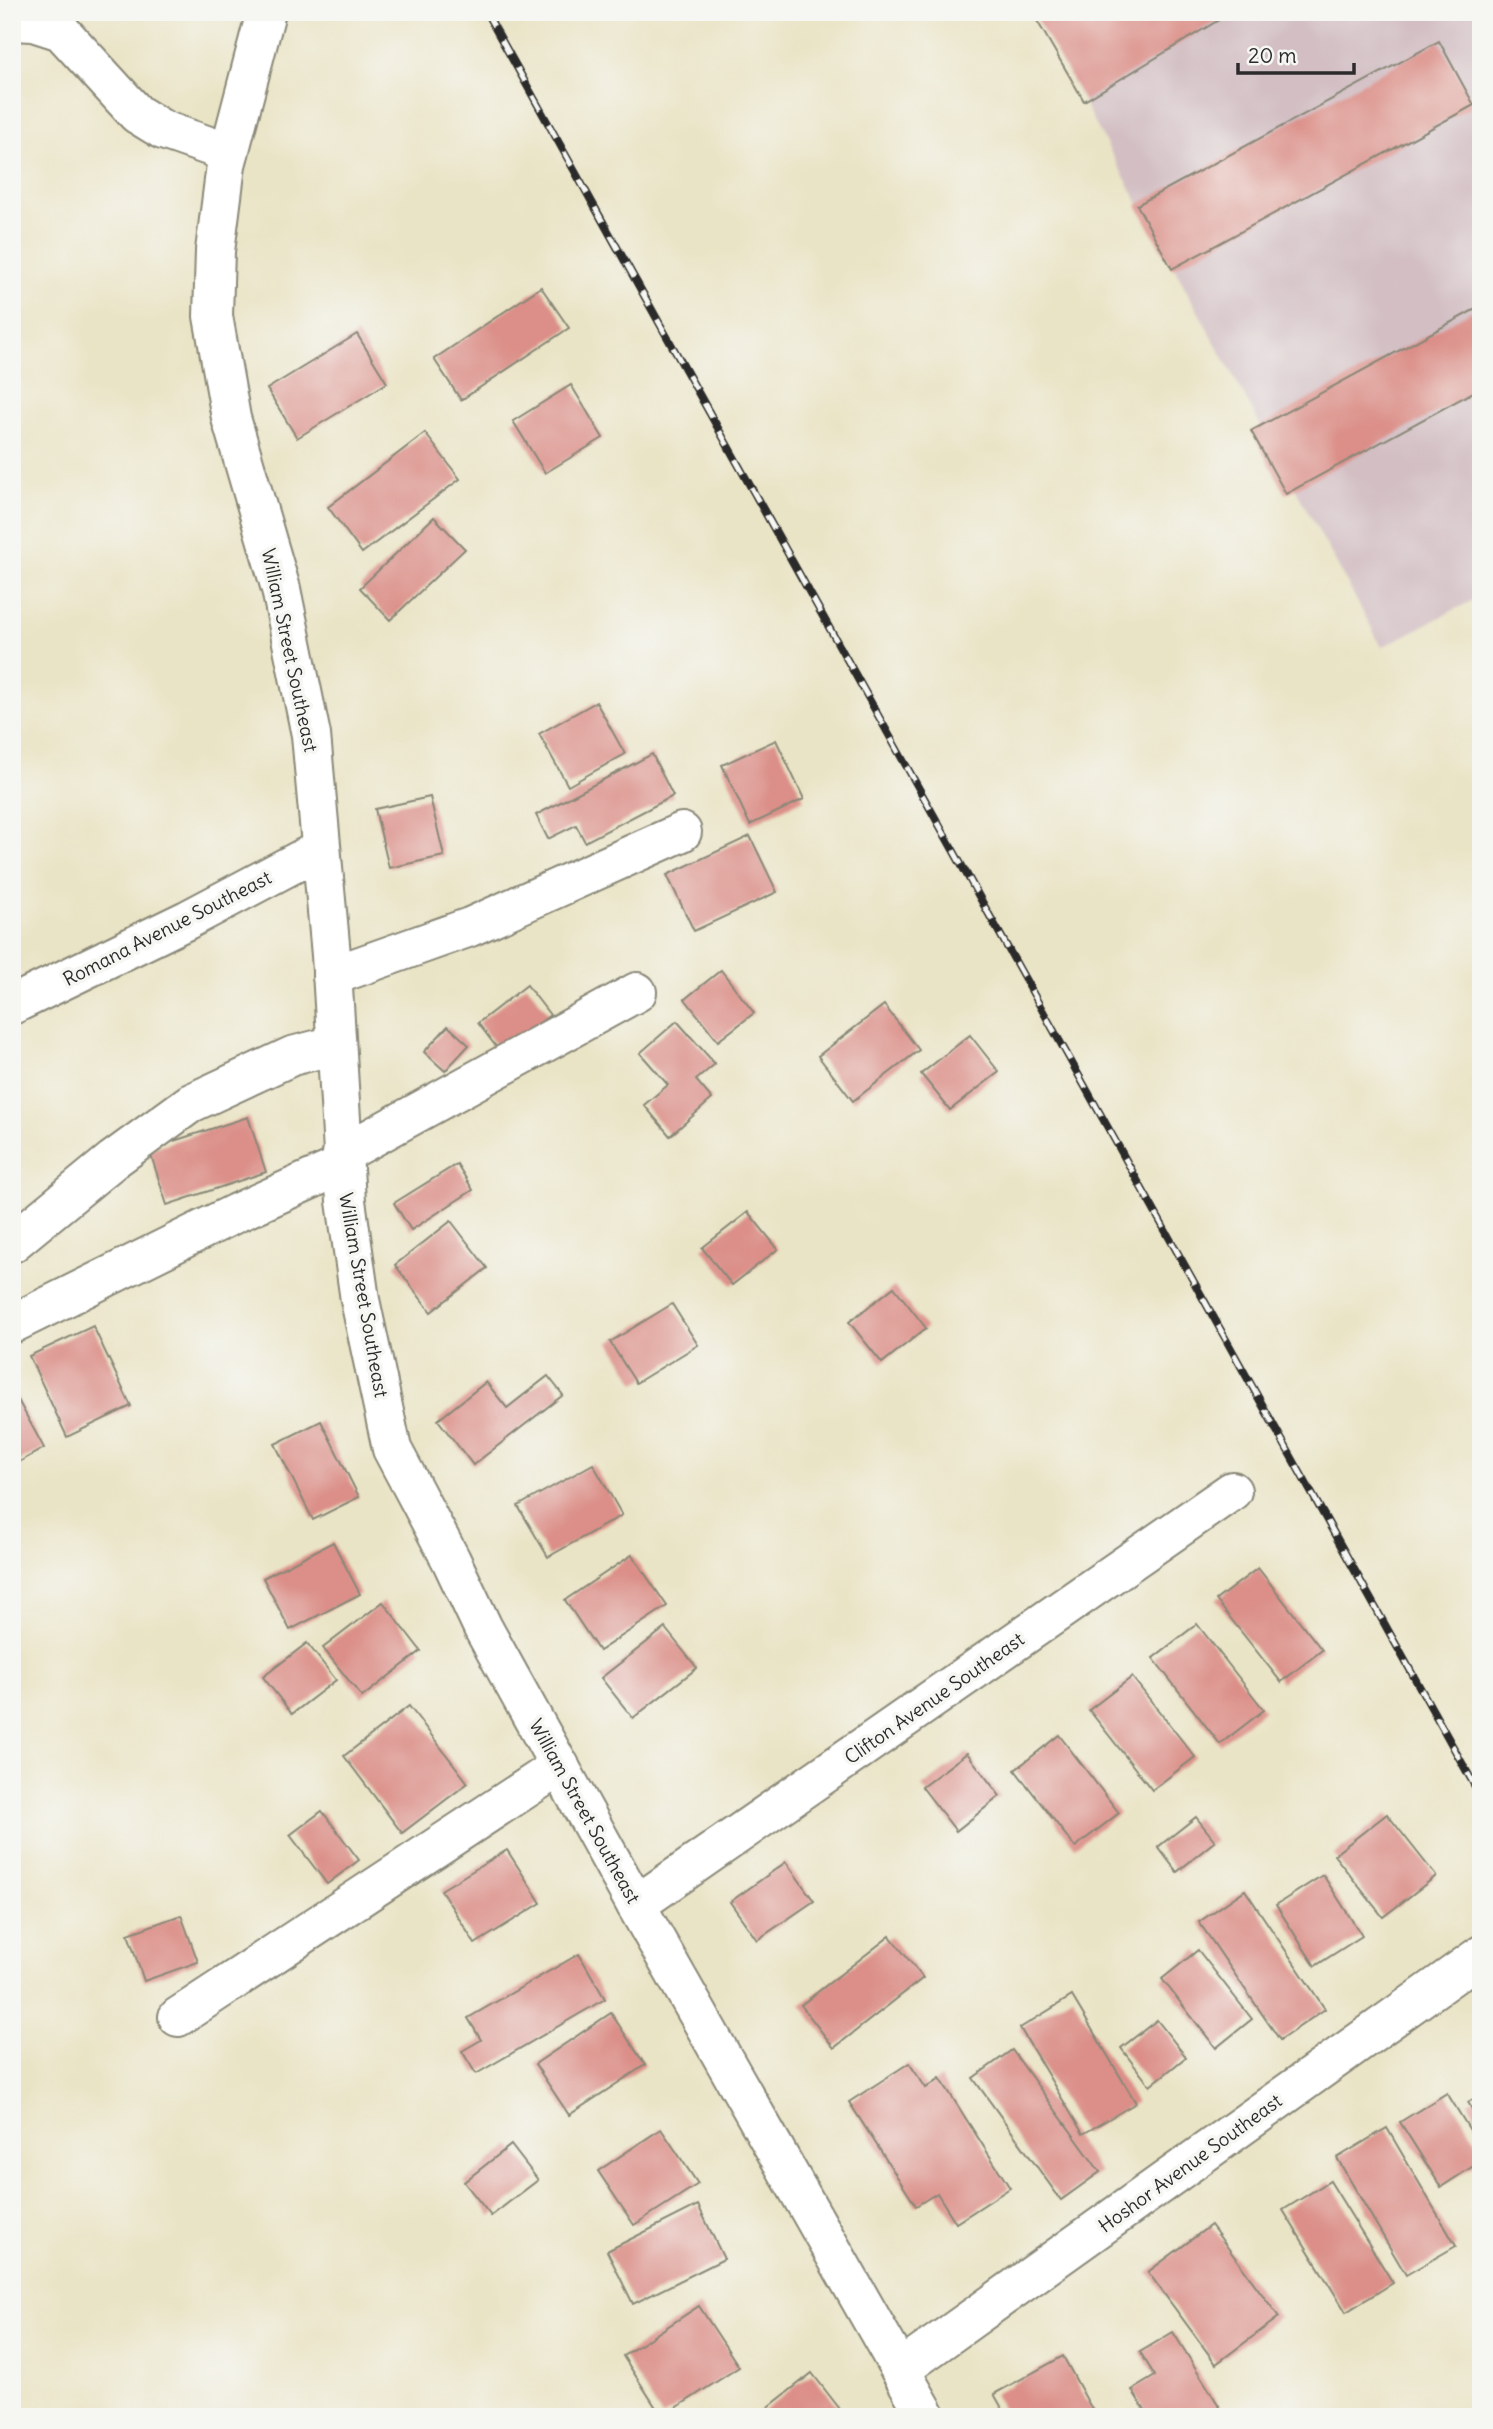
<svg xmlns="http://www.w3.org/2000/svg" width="1493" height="2429" font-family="Delius,sans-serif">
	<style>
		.industrial { fill: #d2bec3 }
		.building { fill: #db8f88 }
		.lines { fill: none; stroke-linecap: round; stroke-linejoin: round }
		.minor-casing { stroke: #8a8878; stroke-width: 42 }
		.minor { stroke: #fff; stroke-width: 38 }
		.rail-casing { stroke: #2b2b2b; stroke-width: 8 }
		.rail { stroke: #f6f6f2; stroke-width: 5; stroke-dasharray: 16; stroke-linecap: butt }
		.labels { text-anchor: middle; stroke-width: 7; stroke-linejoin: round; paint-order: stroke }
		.street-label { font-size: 19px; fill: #2b2b2b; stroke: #f6f6f2 }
	</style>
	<rect width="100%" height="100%" fill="#f6f6f2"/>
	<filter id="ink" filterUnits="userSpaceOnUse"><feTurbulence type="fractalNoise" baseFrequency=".0143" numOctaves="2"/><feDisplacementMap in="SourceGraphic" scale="14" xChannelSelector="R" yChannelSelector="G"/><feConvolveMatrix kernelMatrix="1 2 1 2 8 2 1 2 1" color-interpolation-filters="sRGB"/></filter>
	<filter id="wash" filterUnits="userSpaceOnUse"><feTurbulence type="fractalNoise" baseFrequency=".00686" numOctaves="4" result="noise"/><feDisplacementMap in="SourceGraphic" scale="28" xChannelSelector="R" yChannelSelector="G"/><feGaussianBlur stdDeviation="1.57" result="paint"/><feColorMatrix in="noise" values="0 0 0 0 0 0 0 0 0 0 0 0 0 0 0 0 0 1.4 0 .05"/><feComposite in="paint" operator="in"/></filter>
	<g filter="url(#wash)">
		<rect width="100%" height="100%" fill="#eae4c6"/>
		<path class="industrial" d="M1034,12H1481V596L1382,647Z"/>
		<g id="blocks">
			<g class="building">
				<path d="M1032,12H1232L1084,101Z"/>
				<path d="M1439,41L1474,105L1172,269L1137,205Z"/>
				<path d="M541,287L569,328L461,400L434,359Z"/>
				<path d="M1481,306V388L1286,494L1251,431Z"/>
				<path d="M357,334L387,383L297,438L267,389Z"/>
				<path d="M571,385L603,438L545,473L513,421Z"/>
				<path d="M425,433L460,479L362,553L328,507Z"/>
				<path d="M434,517L465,549L390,620L360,588Z"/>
				<path d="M596,702L625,754L568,786L539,734Z"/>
				<path d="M776,740L804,799L750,825L722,765Z"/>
				<path d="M652,754L673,796L585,842L576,825L548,839L536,815Z"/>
				<path d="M430,797L444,856L389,868L375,809Z"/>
				<path d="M750,836L777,892L694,931L667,875Z"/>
				<path d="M721,970L754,1013L718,1041L685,999Z"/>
				<path d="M527,985L550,1015L501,1053L478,1023Z"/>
				<path d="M884,1005L919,1050L853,1101L818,1056Z"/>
				<path d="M677,1021L715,1064L696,1080L712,1099L670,1136L644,1105L668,1085L640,1053Z"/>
				<path d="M448,1026L469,1045L445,1071L424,1052Z"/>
				<path d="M970,1035L999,1072L950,1110L921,1074Z"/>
				<path d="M248,1117L266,1172L167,1205L149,1149Z"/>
				<path d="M457,1164L473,1190L411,1230L394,1203Z"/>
				<path d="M748,1212L778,1249L732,1285L702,1248Z"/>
				<path d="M451,1221L487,1268L431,1312L395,1265Z"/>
				<path d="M894,1287L926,1328L882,1363L849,1322Z"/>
				<path d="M672,1304L698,1345L636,1383L610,1342Z"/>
				<path d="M93,1326L131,1406L67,1437L29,1356Z"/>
				<path d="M548,1376L563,1395L473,1465L438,1420L486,1382L507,1408Z"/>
				<path d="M12,1389L44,1448L12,1466Z"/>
				<path d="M321,1421L359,1497L313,1520L275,1444Z"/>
				<path d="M593,1464L622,1515L548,1557L518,1506Z"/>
				<path d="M333,1542L360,1594L290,1630L263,1578Z"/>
				<path d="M632,1555L667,1606L599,1651L565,1600Z"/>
				<path d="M1258,1568L1322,1650L1281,1682L1216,1600Z"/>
				<path d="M383,1602L421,1651L362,1697L323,1648Z"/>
				<path d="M1197,1624L1264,1710L1220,1744L1153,1658Z"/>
				<path d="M665,1628L697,1668L633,1718L601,1678Z"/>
				<path d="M307,1643L336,1680L292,1714L263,1677Z"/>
				<path d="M1132,1677L1195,1757L1152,1790L1089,1710Z"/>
				<path d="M409,1706L468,1783L402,1833L344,1756Z"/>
				<path d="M1059,1735L1119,1813L1075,1847L1015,1770Z"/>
				<path d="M967,1753L1000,1796L956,1831L922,1787Z"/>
				<path d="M322,1811L359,1860L327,1884L290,1835Z"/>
				<path d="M1387,1814L1436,1876L1383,1917L1334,1855Z"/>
				<path d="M1196,1817L1215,1841L1177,1872L1158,1847Z"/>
				<path d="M507,1850L541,1903L475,1944L441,1890Z"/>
				<path d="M786,1862L814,1901L757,1940L730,1902Z"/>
				<path d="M1323,1875L1362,1936L1315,1966L1276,1905Z"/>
				<path d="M1245,1890L1325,2009L1280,2040L1199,1922Z"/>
				<path d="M181,1915L198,1962L144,1981L128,1934Z"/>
				<path d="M890,1936L923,1978L834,2048L801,2005Z"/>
				<path d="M1198,1950L1252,2019L1216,2048L1162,1979Z"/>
				<path d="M579,1954L605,1999L476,2074L462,2051L481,2040L468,2018Z"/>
				<path d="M1072,1996L1136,2103L1083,2134L1020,2028Z"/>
				<path d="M611,2013L645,2065L569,2115L535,2064Z"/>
				<path d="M1157,2020L1186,2057L1150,2086L1121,2048Z"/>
				<path d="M1012,2050L1100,2172L1061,2200L973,2078Z"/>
				<path d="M909,2063L926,2088L940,2078L1010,2188L956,2223L937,2193L916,2206L849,2102Z"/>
				<path d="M1447,2093L1481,2148V2161L1441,2187L1400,2122Z"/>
				<path d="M1481,2095V2126L1468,2102Z"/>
				<path d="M1387,2128L1456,2246L1406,2275L1337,2158Z"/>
				<path d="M661,2129L698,2184L634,2225L598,2171Z"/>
				<path d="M511,2145L538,2180L491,2216L464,2182Z"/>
				<path d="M1330,2181L1393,2283L1346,2312L1283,2210Z"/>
				<path d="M698,2205L724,2259L633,2304L607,2251Z"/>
				<path d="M1211,2225L1279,2317L1216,2364L1148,2272Z"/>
				<path d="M699,2306L739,2367L662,2417L623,2356Z"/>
				<path d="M1173,2332L1226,2417H1149L1132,2390L1155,2376L1140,2352Z"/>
				<path d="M1063,2356L1096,2417H1067L1064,2412L1055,2417H1007L994,2394Z"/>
				<path d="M812,2373L846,2417H756Z"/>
			</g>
		</g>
	</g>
	<g filter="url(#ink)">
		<use href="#blocks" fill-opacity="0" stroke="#8a8878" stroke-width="2"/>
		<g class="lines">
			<g class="minor-casing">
				<g id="minor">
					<path d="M266,12L226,165L215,251L213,316L231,418L281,589L311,735L331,955L346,1201L360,1300L392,1449L451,1560L483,1628L636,1905L927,2417"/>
					<path d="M12,21L33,22L61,31L137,114L163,130L229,153"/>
					<path d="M332,976L470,927L682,832"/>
					<path d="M12,1005L187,920L321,849"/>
					<path d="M342,1154L637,992"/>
					<path d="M12,1243L113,1160L191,1103L292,1056L335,1045"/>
					<path d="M12,1324L236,1213L343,1165"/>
					<path d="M636,1905L1232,1491"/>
					<path d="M178,2017L560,1766"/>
					<path d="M900,2370L1481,1955"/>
				</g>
			</g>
			<use href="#minor" class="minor"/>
			<g class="rail-casing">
				<path id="rail" d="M486,12L1481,1797"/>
			</g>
			<use href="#rail" class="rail"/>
		</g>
	</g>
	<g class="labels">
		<g class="street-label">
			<text transform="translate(290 650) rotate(78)" y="7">William Street Southeast</text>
			<text transform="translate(167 928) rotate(-27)" y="7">Romana Avenue Southeast</text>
			<text transform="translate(364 1295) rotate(80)" y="7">William Street Southeast</text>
			<text transform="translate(934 1698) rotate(-35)" y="7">Clifton Avenue Southeast</text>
			<text transform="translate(585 1811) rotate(61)" y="7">William Street Southeast</text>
			<text transform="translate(1190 2163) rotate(-36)" y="7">Hoshor Avenue Southeast</text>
		</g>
	</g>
	<rect width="1493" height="2429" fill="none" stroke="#f6f6f2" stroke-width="42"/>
	<path d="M1238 63v10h116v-10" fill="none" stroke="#2b2b2b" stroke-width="3.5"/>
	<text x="1248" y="63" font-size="21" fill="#2b2b2b" stroke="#f6f6f2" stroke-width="5" paint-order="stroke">20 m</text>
</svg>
